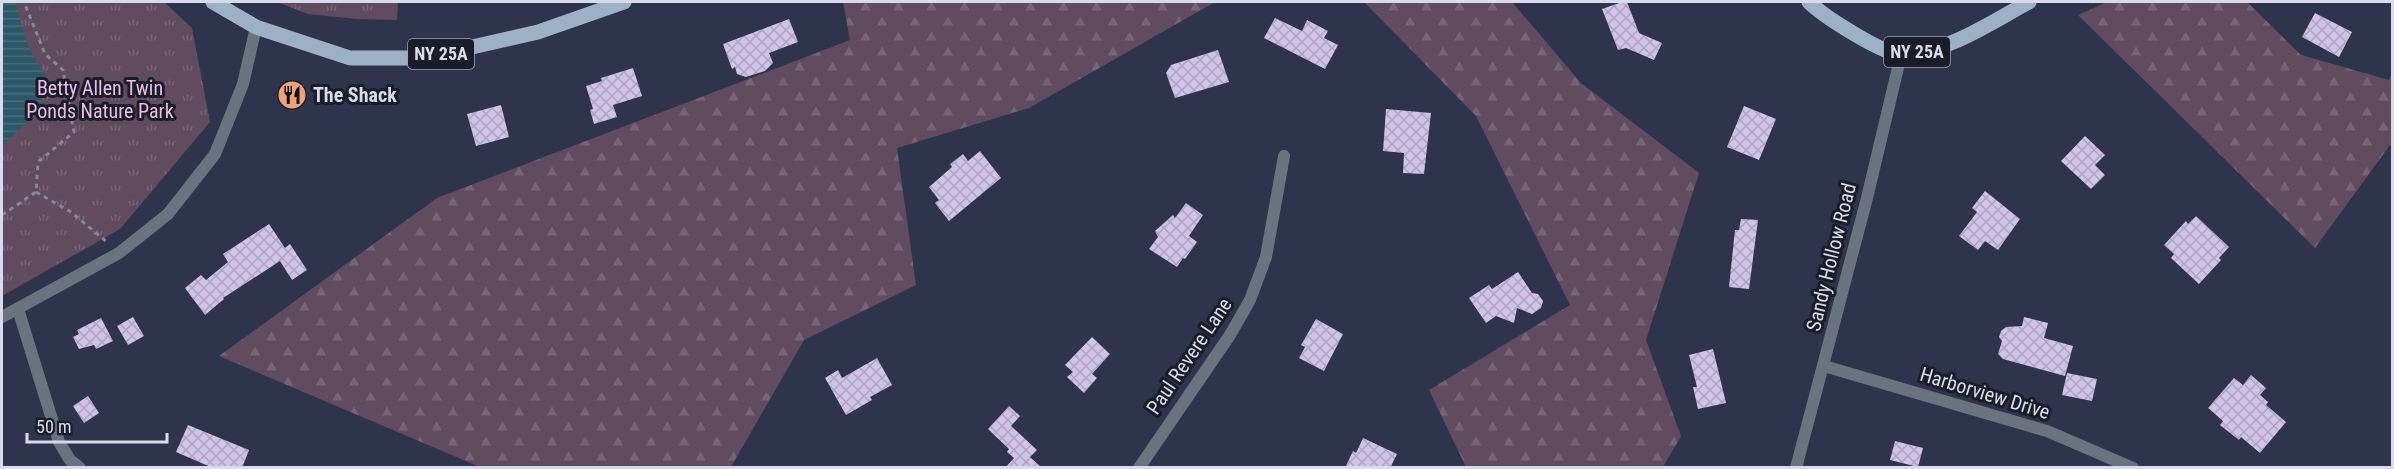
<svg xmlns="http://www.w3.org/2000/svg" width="2394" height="469" font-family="'Roboto Condensed',sans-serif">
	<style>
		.forest { fill: url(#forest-firs) }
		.park { fill: url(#park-tufts) }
		.water { fill: url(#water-rules) }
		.building { fill: url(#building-cross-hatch) }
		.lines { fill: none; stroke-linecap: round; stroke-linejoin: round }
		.path { stroke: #84889d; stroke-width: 3; stroke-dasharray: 4.5 4.5; stroke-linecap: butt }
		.street { stroke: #6a747e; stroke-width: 12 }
		.primary { stroke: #9db1c6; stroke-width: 15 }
		.labels { text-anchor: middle; stroke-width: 6; stroke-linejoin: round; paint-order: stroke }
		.shield { fill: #1a1d28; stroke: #9fa2b0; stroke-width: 1.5 }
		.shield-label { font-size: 18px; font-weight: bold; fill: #d8dbeb }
		.park-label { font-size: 20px; fill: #edbceb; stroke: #1a1d28 }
		.poi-label { font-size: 20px; font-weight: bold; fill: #d8dbeb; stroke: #1a1d28; text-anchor: start }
		.street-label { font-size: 20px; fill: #d8dbeb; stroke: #1a1d28 }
	</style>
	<defs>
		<pattern id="forest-firs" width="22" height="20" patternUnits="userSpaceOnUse" patternTransform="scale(1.5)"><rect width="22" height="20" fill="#604b5f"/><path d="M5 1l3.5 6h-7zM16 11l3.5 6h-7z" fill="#766476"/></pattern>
		<pattern id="park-tufts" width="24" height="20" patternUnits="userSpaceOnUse" patternTransform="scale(1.5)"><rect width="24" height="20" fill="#604b5f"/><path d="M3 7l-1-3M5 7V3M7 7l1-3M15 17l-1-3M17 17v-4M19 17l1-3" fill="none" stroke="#766476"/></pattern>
		<pattern id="water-rules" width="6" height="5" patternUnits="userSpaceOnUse" patternTransform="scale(1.5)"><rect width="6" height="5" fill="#2c5766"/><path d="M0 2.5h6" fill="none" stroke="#4a6f7c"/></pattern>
		<pattern id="building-cross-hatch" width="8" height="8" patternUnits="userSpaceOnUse" patternTransform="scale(1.5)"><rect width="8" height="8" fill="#d0c3e8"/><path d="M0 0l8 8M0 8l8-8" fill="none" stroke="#aca3c0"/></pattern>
	</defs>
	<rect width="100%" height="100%" fill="#2f344d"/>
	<g class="forest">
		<path d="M843,2H1215L1029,108L897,148L916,285L804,340L731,467H480L219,356L437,198L850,40Z"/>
		<path d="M1364,2H1512L1581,83L1699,173L1646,340L1681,436L1663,467H1466L1429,390L1570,305L1476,116Z"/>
		<path d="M2107,2H2247L2301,55L2389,80L2392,73V147L2390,145L2315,248L2078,15Z"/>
	</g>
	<g class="park">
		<path d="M2,2H164L192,28L210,122L120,229L2,296Z"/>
		<path d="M277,2H398L397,20L357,19L308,14Z"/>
	</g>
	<path class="water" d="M2,2H15L29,48L46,77L38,113L2,145Z"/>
	<g class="building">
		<path d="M1622,2H1627L1639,33L1662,43L1654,60L1626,48L1618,50L1602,9Z"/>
		<path d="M2315,13L2352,32L2339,57L2302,37Z"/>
		<path d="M1275,18L1302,31L1307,20L1328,31L1324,38L1338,45L1325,69L1264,38Z"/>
		<path d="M789,19L798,42L769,53L773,63L765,71L746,77L737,74L735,67L732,69L723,44Z"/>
		<path d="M1218,50L1229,82L1175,98L1166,73L1171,65Z"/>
		<path d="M633,68L642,96L613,105L617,117L594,124L590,110L593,109L586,86L602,81L601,78Z"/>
		<path d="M501,105L509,137L476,146L467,114Z"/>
		<path d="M1744,106L1776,119L1759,160L1727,147Z"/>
		<path d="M1386,109L1431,113L1424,174L1403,173L1404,153L1383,151Z"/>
		<path d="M2085,136L2105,155L2095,165L2105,175L2091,189L2061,161Z"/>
		<path d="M980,151L1001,178L949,221L935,203L939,200L929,187L952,167L950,164L963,154L968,161Z"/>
		<path d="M1985,191L2020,219L1998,250L1985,241L1978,250L1959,236L1977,212L1972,208Z"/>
		<path d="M1186,203L1203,215L1189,236L1197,242L1185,259L1183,258L1177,267L1149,249L1158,237L1155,231L1173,215L1175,218Z"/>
		<path d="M2196,216L2229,247L2219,258L2221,260L2199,284L2171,258L2174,254L2164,245L2186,221L2188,224Z"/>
		<path d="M1741,219L1758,220L1749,289L1729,287L1735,230H1739Z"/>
		<path d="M269,224L285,248L290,244L307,270L292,280L280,261L223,298L224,299L205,315L185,288L201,275L206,280L228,262L223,254Z"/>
		<path d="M1518,272L1532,293L1538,294L1543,301L1541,308L1532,314L1517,308L1514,323L1496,316L1486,323L1469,298L1489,285L1492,289Z"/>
		<path d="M133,317L144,336L128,345L117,326Z"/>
		<path d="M2024,317L2048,323L2044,338L2073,346L2065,376L2003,359L1998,354L2002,341L1999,337L2001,331L2006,327L2022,326Z"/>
		<path d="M101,318L113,341L96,349L94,345L79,349L73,337L79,334L77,330Z"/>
		<path d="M1316,319L1343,334L1324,371L1299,358L1305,347L1301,345Z"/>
		<path d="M1092,337L1110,354L1092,374L1097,378L1084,393L1067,377L1073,372L1065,365Z"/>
		<path d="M1713,349L1726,403L1698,409L1693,387H1697L1689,355Z"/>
		<path d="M877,358L892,385L870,397L872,400L846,415L825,378L838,370L842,378Z"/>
		<path d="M2067,373L2097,379L2092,401L2062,395Z"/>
		<path d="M2251,375L2266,388L2260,395L2268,402L2266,405L2286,422L2260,453L2241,437L2239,440L2220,425L2223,421L2208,408L2234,378L2243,385Z"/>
		<path d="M88,396L99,413L84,423L73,406Z"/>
		<path d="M1009,406L1020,416L1011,426L1037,450L1030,457L1042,468H1005L1014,458L1007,452L1009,449L988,429Z"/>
		<path d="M188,425L249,450L242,468H213L176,452Z"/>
		<path d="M1363,438L1397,454L1390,468H1345L1353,451L1356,453Z"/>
		<path d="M1895,441L1923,448L1918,467L1890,460Z"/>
	</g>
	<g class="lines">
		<g class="path">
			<path d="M36,192L71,212L108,243"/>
			<path d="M2,215L36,192L38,162L74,132L63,70L45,54L24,2"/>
		</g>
		<g class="street">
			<path d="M18,309L59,442L70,460L80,468"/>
			<path d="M2,317L119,253L168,214L215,154L243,84L256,27"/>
			<path d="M1824,366L2047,431L2133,468"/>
			<path d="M1139,468L1230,335L1250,300L1266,257L1284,156"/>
			<path d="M1796,468L1867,198L1901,55"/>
		</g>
		<g class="primary">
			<path d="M213,2L256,27L350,58H424L538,32L624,2"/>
			<path d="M1809,2C1823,16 1885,56 1904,55C1950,51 1990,23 2029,2"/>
		</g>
	</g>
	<defs>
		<g id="restaurant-disc" transform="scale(1.5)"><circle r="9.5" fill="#f0a27a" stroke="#1a1d28"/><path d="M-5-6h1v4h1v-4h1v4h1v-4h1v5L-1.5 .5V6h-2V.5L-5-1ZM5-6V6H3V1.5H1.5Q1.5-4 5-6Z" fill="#111"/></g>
	</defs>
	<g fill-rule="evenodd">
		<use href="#restaurant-disc" x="292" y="95"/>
	</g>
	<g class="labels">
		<g class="shield">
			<rect x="1884" y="37" width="66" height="30" rx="4.5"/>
			<rect x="408" y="39" width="66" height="30" rx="4.5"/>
		</g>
		<g class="shield-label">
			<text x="1917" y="58">NY 25A</text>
			<text x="441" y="60">NY 25A</text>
		</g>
		<g class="park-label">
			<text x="100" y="95">Betty Allen Twin<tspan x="100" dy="23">Ponds Nature Park</tspan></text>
		</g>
		<g class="poi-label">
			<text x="313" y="102">The Shack</text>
		</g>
		<g class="street-label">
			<text transform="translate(1831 257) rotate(-76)" y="7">Sandy Hollow Road</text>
			<text transform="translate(1189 356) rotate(-56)" y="7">Paul Revere Lane</text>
			<text transform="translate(1985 393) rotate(17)" y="7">Harborview Drive</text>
		</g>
	</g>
	<rect width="2394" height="469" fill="none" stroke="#d8dbeb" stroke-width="6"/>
	<path d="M27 433v9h140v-9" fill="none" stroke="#d8dbeb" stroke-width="3"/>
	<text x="36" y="433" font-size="18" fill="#d8dbeb" stroke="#1a1d28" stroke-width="4.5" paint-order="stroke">50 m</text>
</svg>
